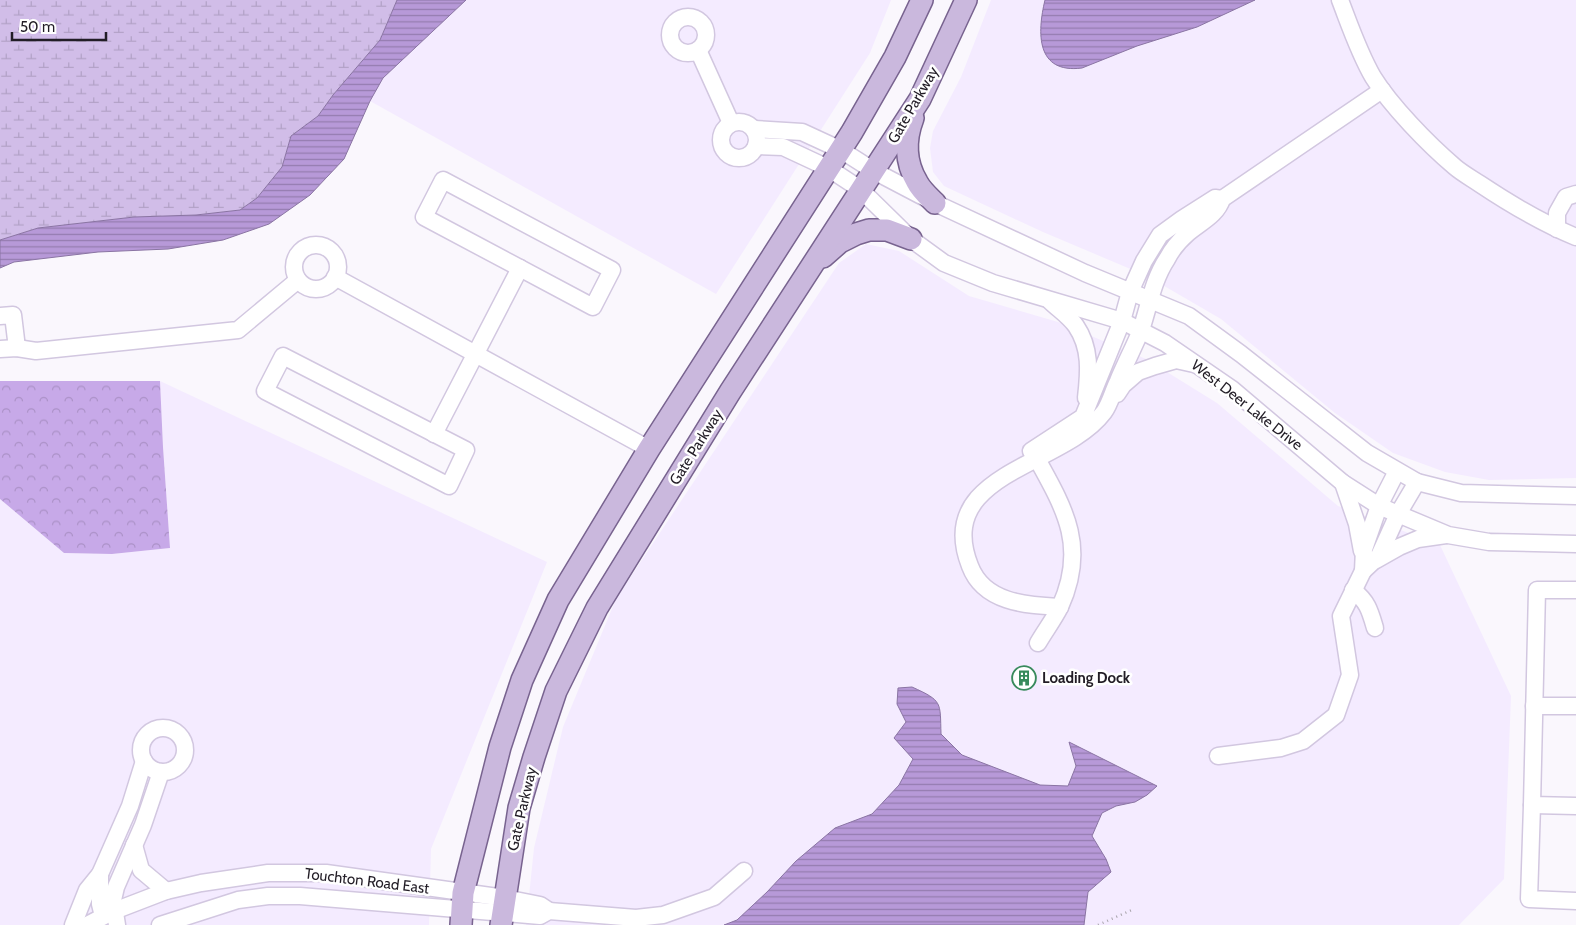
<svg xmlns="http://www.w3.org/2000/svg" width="1576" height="925" font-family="Cabin,sans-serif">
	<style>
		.built { fill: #f4ebff }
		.forest { fill: url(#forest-crowns) }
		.wetland { fill: url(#wetland-marsh) }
		.water { fill: url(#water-rules); stroke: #8a74a3 }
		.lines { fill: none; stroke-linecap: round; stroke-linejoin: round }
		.minor-casing { stroke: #d2c7e0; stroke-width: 19 }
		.major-casing { stroke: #78638f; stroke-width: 24 }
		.path { stroke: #a9a5ac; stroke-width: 2.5; stroke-dasharray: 1 4; stroke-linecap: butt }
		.minor { stroke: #fff; stroke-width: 16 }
		.major { stroke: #cab8dd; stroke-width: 21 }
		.labels { text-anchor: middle; stroke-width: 5; stroke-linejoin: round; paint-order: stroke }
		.street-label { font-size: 15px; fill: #221d26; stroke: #fff }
		.poi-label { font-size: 15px; font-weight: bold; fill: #221d26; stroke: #fff; text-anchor: start }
	</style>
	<defs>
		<pattern id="forest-crowns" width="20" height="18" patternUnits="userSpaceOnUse" patternTransform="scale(1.25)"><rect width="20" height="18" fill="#c7a9e8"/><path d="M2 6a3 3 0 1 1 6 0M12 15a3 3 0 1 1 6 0" fill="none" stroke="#ab91c7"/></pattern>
		<pattern id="wetland-marsh" width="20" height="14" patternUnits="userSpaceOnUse" patternTransform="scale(1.25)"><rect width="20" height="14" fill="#d1bde8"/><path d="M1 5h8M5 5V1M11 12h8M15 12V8" fill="none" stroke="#b3a2c7"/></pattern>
		<pattern id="water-rules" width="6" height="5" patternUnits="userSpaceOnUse" patternTransform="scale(1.25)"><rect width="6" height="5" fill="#b799d8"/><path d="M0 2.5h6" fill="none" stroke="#947caf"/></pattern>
	</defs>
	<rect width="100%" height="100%" fill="#faf7fd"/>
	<g class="built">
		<path d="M466,0H891L870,53L716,294L370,101L383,78Z"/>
		<path d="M991,0H1576V478L1489,480L1445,472L1393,453L1335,413L1221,319L1147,276L1043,232L944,186L933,172L930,148L933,131L961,77Z"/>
		<path d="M866,244L899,251L969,296L1058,322L1146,359L1217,403L1338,506L1440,545L1511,696L1504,879L1459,925H526L534,848L563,727L616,599L839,263Z"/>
		<path d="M160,381L547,562L431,849L429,925H0V499L64,553L112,554L170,548L163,447Z"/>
	</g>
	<path class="forest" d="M0,381H160L163,447L170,548L112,554L64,553L0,499Z"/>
	<path class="wetland" d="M0,0H397L380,40L333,95L318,116L291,136L282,167L257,198L240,210L196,215L134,217L38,228L0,240Z"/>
	<g class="water">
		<path d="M397,0H466L383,78L370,101L344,159L310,195L269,224L223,240L168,249L98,252L14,262L0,268V240L38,228L134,217L196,215L240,210L257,198L282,167L291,136L318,116L333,95L380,40Z"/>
		<path d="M1045,0H1255L1197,27L1137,46L1082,68C1036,74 1037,33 1045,0Z"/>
		<path d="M912,687C943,701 940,702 941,734L962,755L1040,785L1068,786L1076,766L1069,742L1157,786L1147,795L1135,802L1116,806L1102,813L1092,836L1106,859L1111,872L1088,892L1084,925H724L737,920L767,892L796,861L835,828L872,814L899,785L913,759L894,738L906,722L897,704L898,688Z"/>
	</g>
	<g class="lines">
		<g class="minor-casing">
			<g id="minor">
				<path d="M1340,0C1350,26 1359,53 1373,77C1391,106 1428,144 1455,167C1462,173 1471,178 1480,184C1510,204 1542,223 1576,237"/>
				<circle cx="688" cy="35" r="18"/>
				<path d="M698,50L731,123"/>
				<circle cx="739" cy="140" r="18"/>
				<path d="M754,129L802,132L841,150L874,171L935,203L1085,273L1189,316L1241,354L1367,453L1417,482L1461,493L1576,496"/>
				<path d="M756,146L783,147L828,168L860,189L911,239L944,263L993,283L1122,321L1165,343L1232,389L1343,483L1379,506L1448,535L1489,542L1576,544"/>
				<path d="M443,180L612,270L593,307L424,217Z"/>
				<path d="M1222,199L1382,90"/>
				<path d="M1557,229V213L1566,197L1576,194"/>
				<circle cx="316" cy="267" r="22"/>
				<path d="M335,277L649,449"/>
				<path d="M1050,301C1058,309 1069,316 1076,326C1091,348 1089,372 1086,398"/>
				<path d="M0,316L13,315L17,348"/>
				<path d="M0,349L17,348L36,351L238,330L298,280"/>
				<path d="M283,356L466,450L449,486L265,391Z"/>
				<path d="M1117,394L1123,385L1138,372L1155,366L1176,360L1194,364"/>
				<path d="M434,434L520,268"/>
				<path d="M1031,451L1083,417L1122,321L1130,292L1144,261L1160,235L1182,219L1215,198L1222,199C1217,215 1201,222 1188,233C1180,240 1172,249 1167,259C1153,280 1149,306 1141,330C1134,347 1125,364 1118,381C1113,391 1110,404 1104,412C1063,467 933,472 970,566C984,603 1026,605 1060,607"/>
				<path d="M1037,459C1066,511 1087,548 1060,607C1054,619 1045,631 1038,643"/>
				<path d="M1397,471L1379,506L1364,549L1363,571L1379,556L1398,514L1417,482"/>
				<path d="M1343,483L1357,524L1362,551"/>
				<path d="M1376,560L1399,547L1418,539L1446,535"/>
				<path d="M1353,590C1368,602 1370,611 1375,628"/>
				<path d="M1576,590H1537L1532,805L1576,806"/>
				<path d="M1534,706H1576"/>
				<circle cx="163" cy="750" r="22"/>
				<path d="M1218,756L1281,748L1303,741L1336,715L1350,675L1341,616L1363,571"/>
				<path d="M1532,805L1529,899L1576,901"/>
				<path d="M134,845L141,870L166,891"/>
				<path d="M100,874V904L103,916"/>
				<path d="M73,925L87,890L100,874L130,806L144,761"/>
				<path d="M87,925L114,911L166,891L201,883L268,873H326L505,898L540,905L549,911"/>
				<path d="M117,925L113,900L116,887L143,825L161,772"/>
				<path d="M160,925L238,900L268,896H300L540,916L549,911L636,918L663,915L714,897L744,871"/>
			</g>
		</g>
		<g class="major-casing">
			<g id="major">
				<path d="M913,118C905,139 905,162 917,182C921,190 929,197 935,203"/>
				<path d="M823,257L840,242L856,234L869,230H887L911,239"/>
				<path d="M461,925L463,893L500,747L522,680L558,600L649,449L852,132L895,57L922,0"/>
				<path d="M501,925L519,808L534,757L556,691L597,608L730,392L920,99L966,0"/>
			</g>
		</g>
		<path class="path" d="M1098,925L1134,909"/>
		<use href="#minor" class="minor"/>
		<use href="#major" class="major"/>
	</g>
	<defs>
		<g id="building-ring" transform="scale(1.25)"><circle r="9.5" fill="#fff" stroke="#388a5c" stroke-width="1.5"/><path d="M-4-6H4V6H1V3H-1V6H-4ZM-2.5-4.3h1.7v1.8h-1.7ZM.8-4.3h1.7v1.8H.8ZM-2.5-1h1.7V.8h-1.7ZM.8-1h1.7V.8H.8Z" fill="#388a5c"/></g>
	</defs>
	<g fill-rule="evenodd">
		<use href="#building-ring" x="1024" y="678"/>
	</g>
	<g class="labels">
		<g class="street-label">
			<text transform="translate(913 105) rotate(-60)" y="5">Gate Parkway</text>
			<text transform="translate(1247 405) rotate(38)" y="5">West Deer Lake Drive</text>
			<text transform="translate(696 447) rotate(-58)" y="5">Gate Parkway</text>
			<text transform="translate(522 809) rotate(-77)" y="5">Gate Parkway</text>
			<text transform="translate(367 881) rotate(7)" y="5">Touchton Road East</text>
		</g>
		<g class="poi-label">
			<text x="1042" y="683">Loading Dock</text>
		</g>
	</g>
	<path d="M12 32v8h94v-8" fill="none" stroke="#221d26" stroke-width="2.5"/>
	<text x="20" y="32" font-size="15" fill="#221d26" stroke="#ffffff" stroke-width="4" paint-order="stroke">50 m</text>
</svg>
